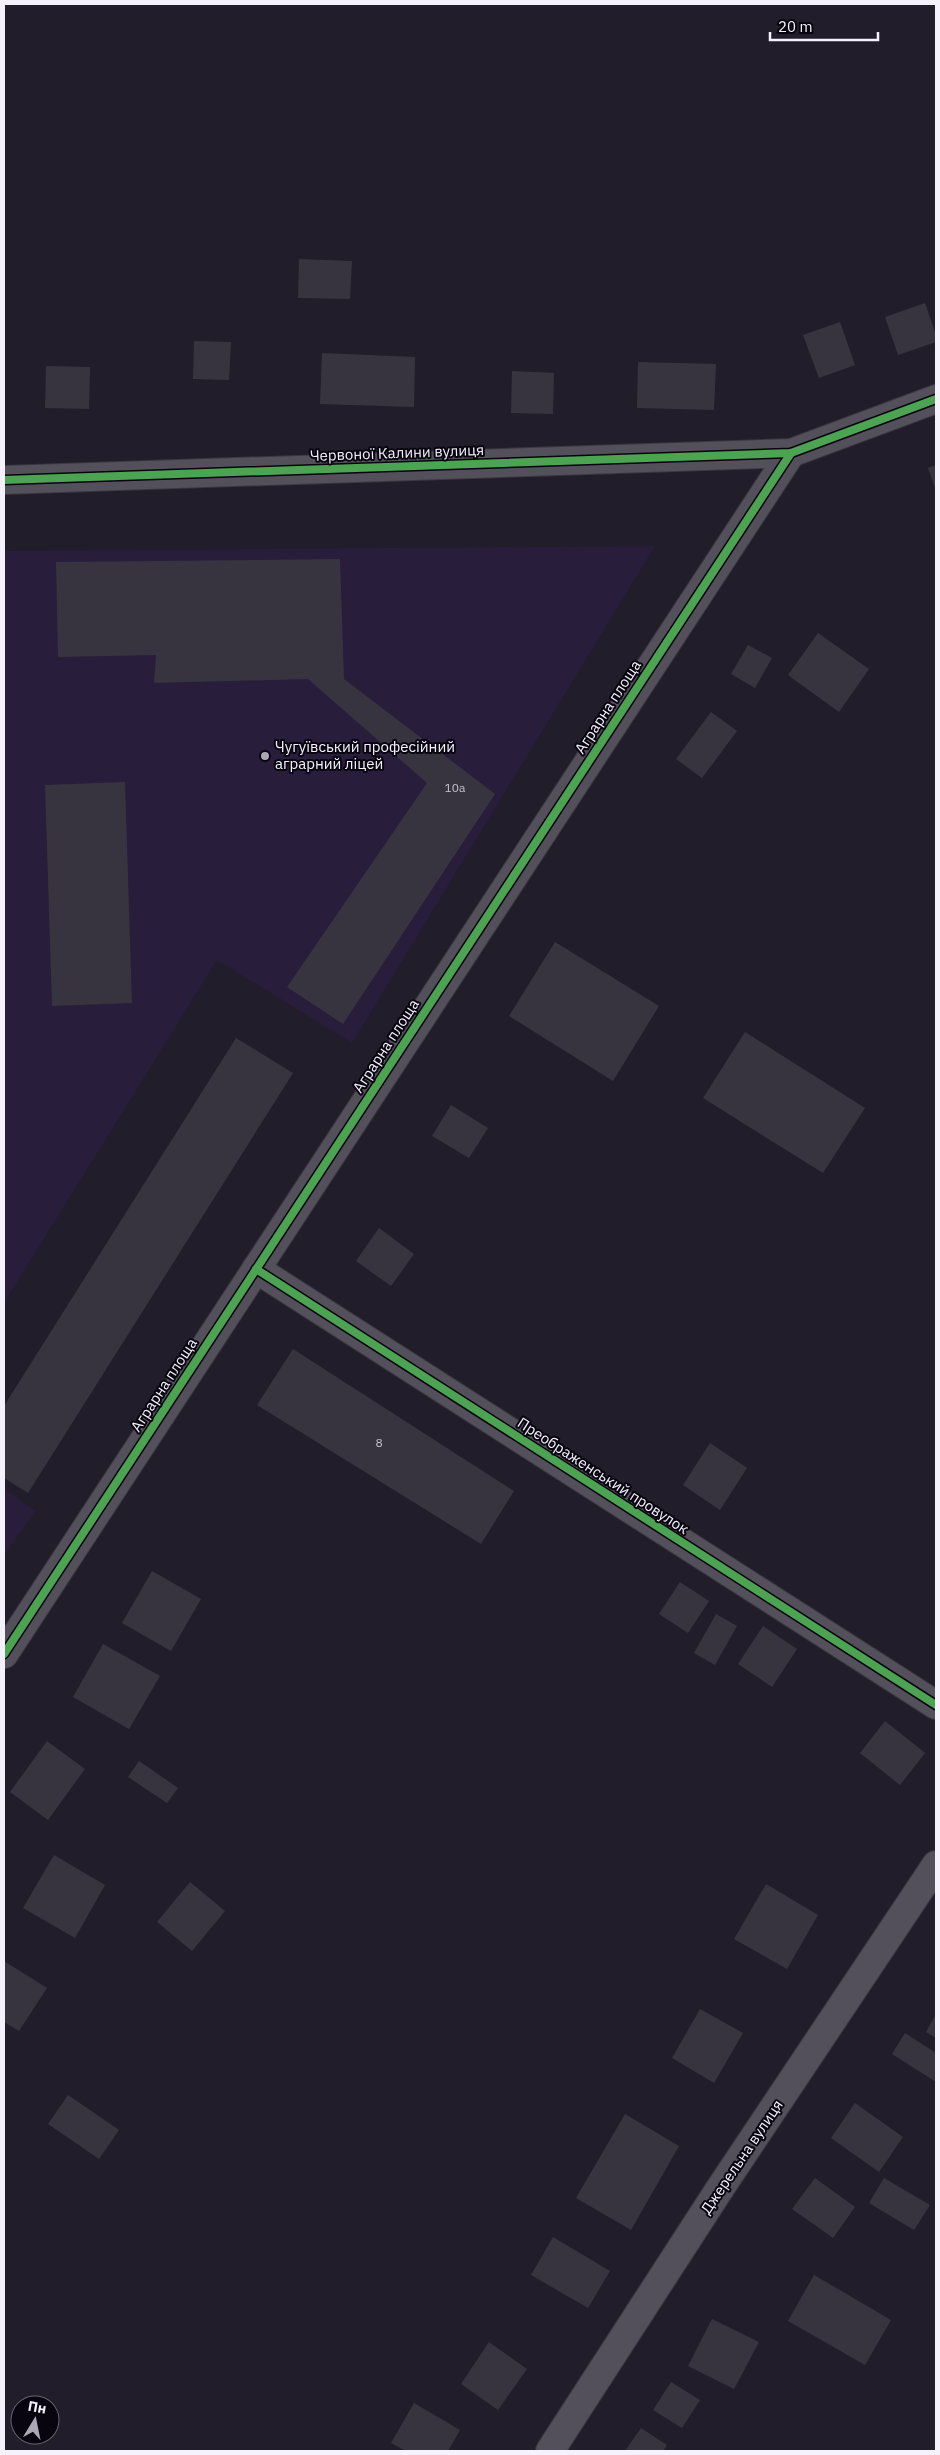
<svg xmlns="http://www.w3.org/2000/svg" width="940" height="2455" font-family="'IBM Plex Sans',sans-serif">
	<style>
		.built { fill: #281d3b }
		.building { fill: #38343f }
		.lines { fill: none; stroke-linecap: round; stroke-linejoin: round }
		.street-casing { stroke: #3a3741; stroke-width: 30 }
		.street { stroke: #53505b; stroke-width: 28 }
		.cycleway-casing { stroke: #090510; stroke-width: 11 }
		.cycleway { stroke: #4ca352; stroke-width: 8 }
		.poi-dot { fill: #aba7b4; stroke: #090510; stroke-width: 2 }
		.labels { text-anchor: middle; stroke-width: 4; stroke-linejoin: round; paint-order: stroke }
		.number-label { font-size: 12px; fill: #c6c2ce }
		.street-label { font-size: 15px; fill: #f5f2fd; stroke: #090510 }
		.poi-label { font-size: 15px; fill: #f5f2fd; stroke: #090510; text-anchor: start }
	</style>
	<rect width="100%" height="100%" fill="#221d2b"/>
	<g class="built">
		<path d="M655,546L352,1043L217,960L4,1303V551Z"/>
		<path d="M4,1489L36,1511L4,1555Z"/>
	</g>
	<g class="building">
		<path d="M299,259L352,261L350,299L298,298Z"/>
		<path d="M925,303L936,335V342L898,355L885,317Z"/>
		<path d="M840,322L855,365L819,378L803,335Z"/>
		<path d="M194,341L231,342L229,380L193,379Z"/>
		<path d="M322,353L415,357L414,407L320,404Z"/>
		<path d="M638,362L716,364L714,410L637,408Z"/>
		<path d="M46,366L90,367L89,409L45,408Z"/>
		<path d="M512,371L554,373L553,414L511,413Z"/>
		<path d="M936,465V491L928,468Z"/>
		<path d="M340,559L344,679L495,794L343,1024L287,987L427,783L308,679L154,683L156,655L58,657L56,562Z"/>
		<path d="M818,633L869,669L839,712L788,675Z"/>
		<path d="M748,645L772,658L755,688L731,674Z"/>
		<path d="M711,712L737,731L702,778L676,759Z"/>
		<path d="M125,782L132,1003L52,1006L45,785Z"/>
		<path d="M555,942L659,1006L613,1081L509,1016Z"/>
		<path d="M745,1032L865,1108L823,1173L703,1098Z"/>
		<path d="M236,1038L293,1073L28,1493L4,1478V1406Z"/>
		<path d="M451,1105L488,1128L469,1158L432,1136Z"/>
		<path d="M379,1228L414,1254L391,1286L356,1261Z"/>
		<path d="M293,1349L514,1491L481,1544L257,1405Z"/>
		<path d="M710,1443L747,1468L720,1510L683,1485Z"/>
		<path d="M152,1571L201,1599L171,1651L122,1623Z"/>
		<path d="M680,1582L709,1601L688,1633L659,1614Z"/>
		<path d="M716,1614L737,1626L715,1665L694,1653Z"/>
		<path d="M763,1626L797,1649L772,1687L738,1664Z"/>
		<path d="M103,1644L160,1676L129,1729L73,1697Z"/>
		<path d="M885,1721L925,1753L900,1785L860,1753Z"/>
		<path d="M47,1741L85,1769L48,1820L10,1792Z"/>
		<path d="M139,1761L178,1788L167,1803L128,1777Z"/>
		<path d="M54,1855L105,1885L75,1938L23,1908Z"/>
		<path d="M190,1882L225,1911L192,1951L157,1922Z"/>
		<path d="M766,1884L818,1915L787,1969L734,1939Z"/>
		<path d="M4,1961L47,1988L19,2031L4,2022Z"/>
		<path d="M700,2009L743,2033L714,2083L672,2058Z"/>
		<path d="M936,2014V2038L926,2032Z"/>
		<path d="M905,2033L936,2053V2082L892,2054Z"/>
		<path d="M68,2095L119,2130L99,2159L48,2124Z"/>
		<path d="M855,2103L903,2137L879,2172L831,2138Z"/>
		<path d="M625,2114L679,2146L631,2230L576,2198Z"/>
		<path d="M815,2178L855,2207L833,2238L792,2209Z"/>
		<path d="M884,2178L930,2205L914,2230L869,2203Z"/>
		<path d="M553,2237L610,2271L588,2308L531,2275Z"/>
		<path d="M814,2275L891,2320L865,2365L788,2321Z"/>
		<path d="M712,2319L759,2342L734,2389L688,2366Z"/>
		<path d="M489,2342L527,2369L498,2410L461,2384Z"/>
		<path d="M671,2382L700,2400L682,2428L653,2410Z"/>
		<path d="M414,2403L460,2430L448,2451H406L391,2443Z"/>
		<path d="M641,2428L667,2445L663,2451H625Z"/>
	</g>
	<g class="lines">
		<g class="street-casing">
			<g id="street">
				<path d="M4,480L791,453L936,399"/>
				<path d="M256,1269L936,1705"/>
				<path d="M4,1654L791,453"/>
				<path d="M550,2451L719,2190L936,1865"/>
			</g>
		</g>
		<use href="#street" class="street"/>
		<g class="cycleway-casing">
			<g id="cycleway">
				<path d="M4,480L791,453L936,399"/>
				<path d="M256,1269L936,1705"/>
				<path d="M4,1654L791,453"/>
			</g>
		</g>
		<use href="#cycleway" class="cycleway"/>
	</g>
	<circle class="poi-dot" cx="265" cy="756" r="5"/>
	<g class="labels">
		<g class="number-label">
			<text x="455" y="792">10а</text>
			<text x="379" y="1447">8</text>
		</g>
		<g class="street-label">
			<text transform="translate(397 453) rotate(-2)" y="5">Червоної Калини вулиця</text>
			<text transform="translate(608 707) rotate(-57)" y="5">Аграрна площа</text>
			<text transform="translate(386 1046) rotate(-57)" y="5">Аграрна площа</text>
			<text transform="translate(164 1385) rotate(-57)" y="5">Аграрна площа</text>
			<text transform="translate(603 1476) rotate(33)" y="5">Преображенський провулок</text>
			<text transform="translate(742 2157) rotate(-56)" y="5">Джерельна вулиця</text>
		</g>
		<g class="poi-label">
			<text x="275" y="752">Чугуївський професійний<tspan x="275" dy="17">аграрний ліцей</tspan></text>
		</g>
	</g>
	<rect width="940" height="2455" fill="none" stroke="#f5f2fd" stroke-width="10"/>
	<g transform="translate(35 2420) rotate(10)"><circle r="24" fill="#090510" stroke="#67646f"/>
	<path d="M0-4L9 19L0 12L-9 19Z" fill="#aba7b4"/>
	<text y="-8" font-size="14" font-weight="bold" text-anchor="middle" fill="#f5f2fd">Пн</text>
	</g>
	<path d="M770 32v8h108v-8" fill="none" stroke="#f5f2fd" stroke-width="2.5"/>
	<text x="778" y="32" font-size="15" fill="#f5f2fd" stroke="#090510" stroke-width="4" paint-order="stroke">20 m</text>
</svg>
